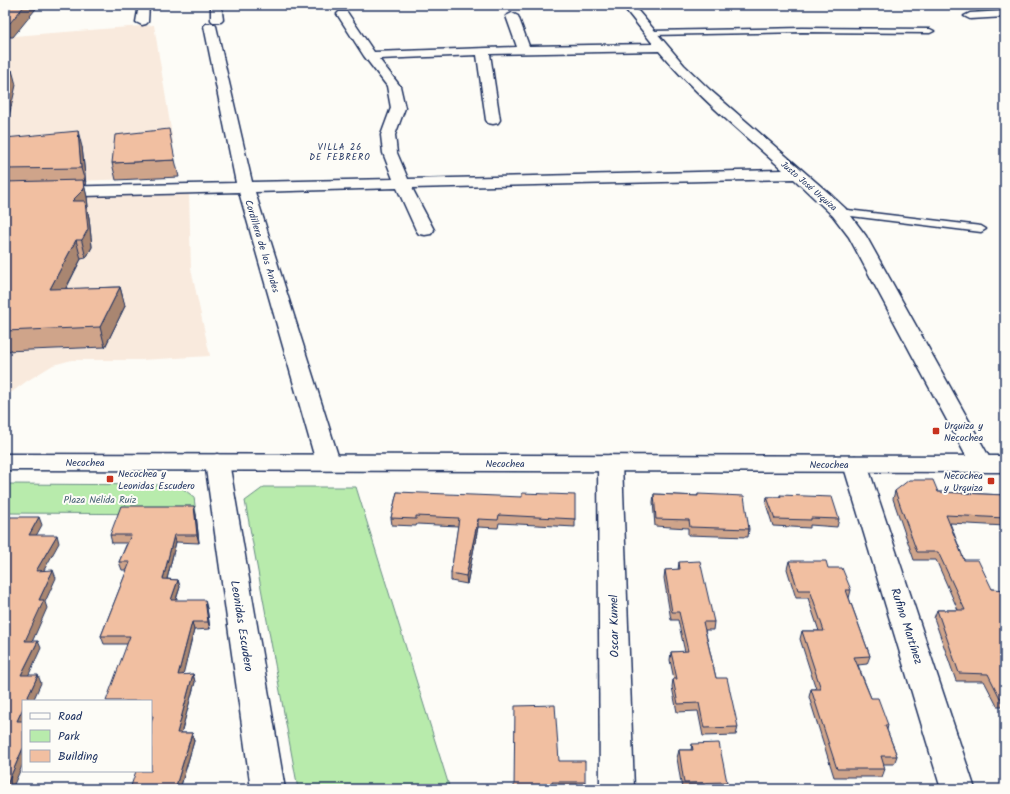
<svg xmlns="http://www.w3.org/2000/svg" width="1010" height="794" font-family="Kalam,sans-serif">
	<style>
		.built { fill: #f9eadd }
		.green { fill: #b8ebac; stroke: #6a8d85 }
		.lines { fill: none; stroke-linecap: round; stroke-linejoin: round }
		.lane-casing { stroke: #1b2f5e; stroke-width: 3 }
		.street-casing { stroke: #1b2f5e; stroke-width: 3 }
		.secondary-casing { stroke: #1b2f5e; stroke-width: 3 }
		.lane { fill: #fdfcf7; fill-rule: evenodd }
		.street { fill: #fdfcf7; fill-rule: evenodd }
		.secondary { fill: #fdfcf7; fill-rule: evenodd }
		.wall { fill: #cfa48a; stroke: #1b2f5e }
		.shaded-wall { fill: #a98671; stroke: #1b2f5e }
		.building { fill: #f1bfa1; stroke: #1b2f5e }
		.poi-dot { fill: #c8321e; stroke: #fdfcf7; stroke-width: 1.5 }
		.labels { text-anchor: middle; stroke-width: 4; stroke-linejoin: round; paint-order: stroke }
		.far-neighbourhood-label { font-size: 9px; letter-spacing: 1px; fill: #1b2f5e; stroke: #fdfcf7 }
		.far-street-label { font-size: 9px; fill: #1b2f5e; stroke: #fdfcf7 }
		.street-label { font-size: 10px; fill: #1b2f5e; stroke: #fdfcf7 }
		.poi-label { font-size: 10px; fill: #1b2f5e; stroke: #fdfcf7; text-anchor: start }
		.park-label { font-size: 10px; fill: #425e72; stroke: #fdfcf7 }
		.near-street-label { font-size: 12px; fill: #1b2f5e; stroke: #fdfcf7 }
	</style>
	<rect width="100%" height="100%" fill="#fdfcf7"/>
	<filter id="ink" filterUnits="userSpaceOnUse"><feTurbulence type="fractalNoise" baseFrequency=".025" numOctaves="2"/><feDisplacementMap in="SourceGraphic" scale="8" xChannelSelector="R" yChannelSelector="G"/><feConvolveMatrix kernelMatrix="1 2 1 2 8 2 1 2 1" color-interpolation-filters="sRGB"/></filter>
	<g filter="url(#ink)">
		<g class="built">
			<path d="M5,5L14,36L154,25L173,142L172,145L179,177L5,184Z"/>
			<path d="M189,192L191,269L210,356L141,360H72L53,365L27,381L5,397V199Z"/>
		</g>
		<g class="green">
			<path d="M986,5H1005V14L970,16Z"/>
			<path d="M5,484L178,485L194,497L196,514L5,513Z"/>
			<path d="M264,487H356L450,789H298L245,501Z"/>
		</g>
		<g class="lines">
			<g class="lane-casing">
				<g id="lane">
					<path d="M802,28L930,29L934,31L930,33L802,32L652,35L648,33L652,31Z"/>
					<path d="M839,209L981,226L986,229L981,232L835,214L834,212Z"/>
				</g>
			</g>
			<g class="street-casing">
				<g id="street">
					<path d="M139,5H149L148,22L146,24L142,25L136,22Z"/>
					<path d="M211,5H221L223,20L221,22H213L211,20Z"/>
					<path d="M622,5H633L684,65L710,90L832,196L845,208L866,236L993,464L989,469L981,472L973,469L849,237L833,216L794,179L412,188L434,230L431,234L425,235L419,234L416,230L397,188L255,192L340,462L336,467L328,470L320,467L316,462L239,192L5,198V188L236,183L204,26L206,24H214L216,26L252,182L393,179L383,153L381,135L391,108L387,86L364,56L337,14L339,12H347L374,52L517,47L506,16L512,13L518,16L529,46L653,44ZM659,51C696,95 740,131 783,170L408,179L397,153L395,135L405,108L400,86L379,59L477,55L486,120L488,123L493,124L498,123L500,120L490,54Z"/>
					<path d="M1005,11V17L970,19L964,16L970,13Z"/>
					<path d="M217,454L225,457L229,462L285,789H251L205,462L209,457Z"/>
					<path d="M610,455L618,458L622,463L634,789H600L598,463L602,458Z"/>
					<path d="M855,456L863,459L867,464L975,789H941L843,464L847,459Z"/>
				</g>
			</g>
			<g class="secondary-casing">
				<path id="secondary" d="M5,454L1005,456V472L5,470Z"/>
			</g>
			<use href="#lane" class="lane"/>
			<use href="#street" class="street"/>
			<use href="#secondary" class="secondary"/>
		</g>
		<g class="wall">
			<path d="M5,138L82,147L86,185H84L87,197L88,207L87,208L89,218L92,247L86,258L81,259L66,289L120,287L125,306L105,347L5,351Z"/>
			<path d="M175,160L179,177L116,180L112,163Z"/>
			<path d="M895,491L938,492L1005,495V526L950,523L964,560L992,589L1005,590V706H997L984,681H956L934,618L937,610H958L936,560H914L893,499Z"/>
			<path d="M397,492L575,519V527L499,523L498,528L478,527L467,584L451,581V573L458,526L417,524L416,526L392,525L391,518Z"/>
			<path d="M654,494L698,496V494L749,529L748,537L688,535V528L655,526L653,502Z"/>
			<path d="M780,495L839,519L837,527L810,525V528L773,526L766,504L767,497H780Z"/>
			<path d="M196,514L199,543L176,542L167,579L178,580L180,587L176,600L207,608L210,629L194,630L182,675L193,674L195,682L181,733H192L194,741L180,789H130L151,771V701L127,644H104L101,636L127,570H122L119,562L127,543H112L110,535Z"/>
			<path d="M789,561L828,568L851,590L849,598L870,656L867,664L858,665L871,698L888,725L887,730L897,756L894,764H883L885,769L882,777H834L809,697L811,689H816L800,639L802,631H819L808,598H796L787,569Z"/>
			<path d="M679,562L714,622L713,630H705L716,678L738,727L736,735L703,736L698,711L677,712L672,687L673,679H674L670,660L671,652H685L678,620H671L664,578L665,570H678Z"/>
			<path d="M692,744L727,782L725,789H682L677,758L679,750H691Z"/>
			<path d="M559,761L585,782L584,789H514Z"/>
		</g>
		<g class="shaded-wall">
			<path d="M25,5H39L13,37H5V23Z"/>
			<path d="M12,70L16,85L5,134V99Z"/>
			<path d="M78,131L82,147L86,185L81,168Z"/>
			<path d="M83,180L87,197L88,207L87,208L89,218L92,247L86,258L72,201Z"/>
			<path d="M76,240L81,259L55,309L50,289Z"/>
			<path d="M120,287L125,306L105,347L100,327Z"/>
			<path d="M194,506L196,514L199,543L197,535Z"/>
			<path d="M39,517L42,525L32,543L29,535Z"/>
			<path d="M478,519V527L467,584L466,576Z"/>
			<path d="M57,535L59,543L39,579L36,571Z"/>
			<path d="M174,535L176,542L165,587L163,579Z"/>
			<path d="M53,570L56,578L45,602L47,608L29,649L25,641L39,600Z"/>
			<path d="M178,580L180,587L173,608L171,600Z"/>
			<path d="M205,600L207,608L210,629L208,622Z"/>
			<path d="M192,622L194,630L181,683L178,675Z"/>
			<path d="M38,641L41,648L25,683L21,675Z"/>
			<path d="M193,674L195,682L179,741L177,733Z"/>
			<path d="M38,675L41,683L33,701H26Z"/>
			<path d="M23,708V724L17,721Z"/>
			<path d="M192,733L194,741L180,789H175Z"/>
			<path d="M23,748V764L12,789H5Z"/>
		</g>
		<g class="building">
			<path d="M5,5H25L10,23H5Z"/>
			<path d="M12,70L5,99V71Z"/>
			<path d="M169,129L175,160L112,163L115,135Z"/>
			<path d="M78,131L81,168L5,169V138Z"/>
			<path d="M83,180L84,189L72,201H85L88,229L82,240H76L50,289L120,287L100,327L5,331V182Z"/>
			<path d="M909,480H933L938,492L1005,495V518L946,515L964,560H978L992,589L1005,590V698H1000L988,674L959,673L937,610H965L938,552H917L895,491Z"/>
			<path d="M397,492L522,497V493L575,495V519L499,515L498,520L478,519L466,576L451,573L459,518L416,516V519L391,518Z"/>
			<path d="M654,494L698,496V494L744,496L749,529L690,527L689,520L656,519Z"/>
			<path d="M780,495L832,497L839,519L811,518V520L775,519L767,497H781Z"/>
			<path d="M121,506H194L197,535H174L163,579L178,580L171,600H205L208,622H192L178,675L193,674L177,733H192L175,789H130L136,771H151V724L153,716H151V701H106L130,636H101L130,562H119L131,535H110Z"/>
			<path d="M5,517H39L29,535H57L36,571L53,570L39,600H44L25,641H38L21,675H38L26,701H23V708L17,721H23V748L5,789Z"/>
			<path d="M700,561L714,622H703L716,678H727L738,727L704,728L699,703L678,704L673,679H677L671,652L688,651L679,612H672L665,570L680,569L679,562Z"/>
			<path d="M789,561H826L828,568H842L851,590H846L870,656L854,657L871,698H878L888,725H885L897,756H881L885,769H837L811,689H821L802,631H824L810,590H798Z"/>
			<path d="M555,705L559,761H585V782H552V789H514L515,706Z"/>
			<path d="M719,743L727,782L684,783L679,750H693L692,744Z"/>
		</g>
	</g>
	<g class="poi-dot">
		<rect x="932" y="427" width="8" height="8" rx="2"/>
		<rect x="106" y="475" width="8" height="8" rx="2"/>
		<rect x="987" y="477" width="8" height="8" rx="2"/>
	</g>
	<g class="labels">
		<g class="far-neighbourhood-label">
			<text x="340" y="150">VILLA 26<tspan x="340" dy="10">DE FEBRERO</tspan></text>
		</g>
		<g class="far-street-label">
			<text transform="translate(809 186) rotate(41)" y="3">Justo José Urquiza</text>
		</g>
		<g class="street-label">
			<text transform="translate(263 246) rotate(73)" y="4">Cordillera de los Andes</text>
			<text x="85" y="466">Necochea</text>
			<text x="505" y="467">Necochea</text>
			<text x="829" y="468">Necochea</text>
		</g>
		<g class="poi-label">
			<text x="944" y="429">Urquiza y<tspan x="944" dy="12">Necochea</tspan></text>
			<text x="118" y="477">Necochea y<tspan x="118" dy="12">Leonidas Escudero</tspan></text>
			<text x="983" y="479" text-anchor="end">Necochea<tspan x="983" dy="12">y Urquiza</tspan></text>
		</g>
		<g class="park-label">
			<text x="100" y="503">Plaza Nélida Ruiz</text>
		</g>
		<g class="near-street-label">
			<text transform="translate(242 626) rotate(81)" y="4">Leonidas Escudero</text>
			<text transform="translate(614 626) rotate(-91)" y="4">Oscar Kumel</text>
			<text transform="translate(907 626) rotate(72)" y="4">Rufino Martínez</text>
		</g>
	</g>
	<rect width="1010" height="794" fill="none" stroke="#fdfcf7" stroke-width="20"/>
	<rect x="10" y="10" width="990" height="774" fill="none" stroke="#1b2f5e" stroke-width="1.5" filter="url(#ink)"/>
	<rect x="22" y="700" width="130" height="72" fill="#fdfcf7" stroke="#a3aaba"/>
	<rect x="30" y="713" width="20" height="6" fill="#fdfcf7" stroke="#a3aaba"/>
	<text x="58" y="720" font-size="12" fill="#1b2f5e">Road</text>
	<rect x="30" y="730" width="20" height="12" fill="#b8ebac" stroke="#a3aaba"/>
	<text x="58" y="740" font-size="12" fill="#1b2f5e">Park</text>
	<rect x="30" y="750" width="20" height="12" fill="#f1bfa1" stroke="#a3aaba"/>
	<text x="58" y="760" font-size="12" fill="#1b2f5e">Building</text>
</svg>
